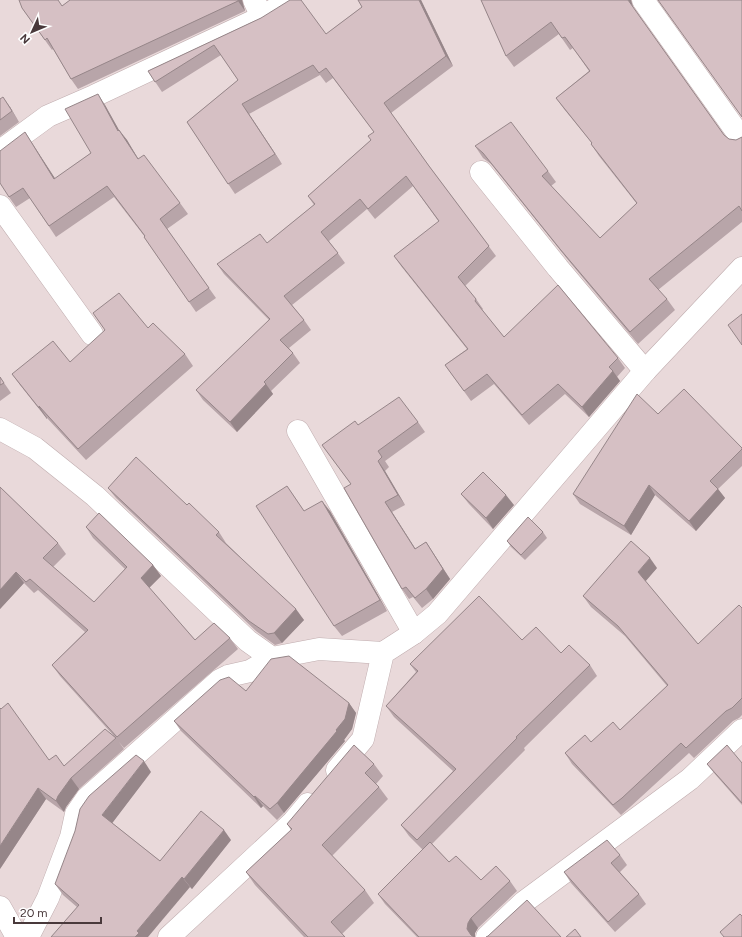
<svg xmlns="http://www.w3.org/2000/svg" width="742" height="937" font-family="Figtree,sans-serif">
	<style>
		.residential { fill: #e9d9da }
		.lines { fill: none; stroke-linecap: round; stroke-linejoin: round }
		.minor-casing { stroke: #c0adaf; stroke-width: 23 }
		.minor { stroke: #fff; stroke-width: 22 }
		.wall { fill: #b8a5a9 }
		.shaded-wall { fill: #968689 }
		.building { fill: #d6c0c4; stroke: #968689 }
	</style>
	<rect width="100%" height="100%" fill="#f5ebeb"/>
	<rect class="residential" x="0" y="0" width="742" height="937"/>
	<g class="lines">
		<g class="minor-casing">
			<g id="minor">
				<path d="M254,0L262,17"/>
				<path d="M643,0L742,139"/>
				<path d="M0,151L48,116L94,96L262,17L290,0"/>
				<path d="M481,172L558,268L645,371"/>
				<path d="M0,206L92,334"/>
				<path d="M0,429L35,448L95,496L248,641L272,658L319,649L383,653"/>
				<path d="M298,431L414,633"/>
				<path d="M337,770L363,739L383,653L414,633L437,614L645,371L742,268"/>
				<path d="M0,907L17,937"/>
				<path d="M28,937L48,898L71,837L76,814L87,798L220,680L228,676L250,671L272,658"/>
				<path d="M169,937L293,822L308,804"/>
				<path d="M487,937L524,902L690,779L742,730"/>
			</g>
		</g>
		<use href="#minor" class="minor"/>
	</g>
	<g class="wall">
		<path d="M70,0H242L245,11L78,89L71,79L53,49L52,50L22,8L62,6Z"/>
		<path d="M358,0H421L453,66L391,113L429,166L496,256L465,286L476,299L483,309L482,310L504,337L618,358L625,368L617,377L620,381L589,417L565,394L529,425L494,384L471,401L445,365L467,349L401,266L394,256L439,222L413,186L375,219L367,209L329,241L345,263L292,305L304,320L311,330L289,348L293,353L300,363L271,391L273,394L237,432L203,400L196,390L269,320L224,274L217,264L267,243L314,205L308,196L371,140L374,132L333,78L326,83L320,75L249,114L282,164L235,194L187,122L238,80L221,55L162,92L148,71L261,18L326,34L362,7Z"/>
		<path d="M481,0L631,1L633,7L724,135L729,139L736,140L742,137V222L658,290L667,299L675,310L638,344L568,260L491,164L483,158L475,146L548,171L556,182L551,186L600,238L637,204L599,156L591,144L592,143L564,109L556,98L589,71L573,48L570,50L559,34L514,67L506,56Z"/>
		<path d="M0,99L10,107L19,122L0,136Z"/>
		<path d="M105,105L119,130L127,140L138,159L180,203L188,214L167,229L216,298L196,312L144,237H145L114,197L56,237L30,198L16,207L9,197L25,132L32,143L55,179L91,153Z"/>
		<path d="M148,328L185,354L193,366L86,460L47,418V419L20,385L12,374L70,362Z"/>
		<path d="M0,377L11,393L0,401Z"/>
		<path d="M418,422L425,432L385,461L389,467L385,471L405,505L392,512L415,549L426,542L450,579L433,599L422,608L413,597L409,599L402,589L351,484L322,445L358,425Z"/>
		<path d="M742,448V466L718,489L725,498L696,531L655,495L631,535L580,504L573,494Z"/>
		<path d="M287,486L304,511H330L387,611L342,636L334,626Z"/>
		<path d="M0,487L58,543L66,554L53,567L94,602L125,569L93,538L86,527L153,565L161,576L149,588L195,640L230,638L238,649L124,748L119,742L124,749L79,789L66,807L64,812L46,799L0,869L49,760L64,766L113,735L60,676L52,665L85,632L38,590L34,593L24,583L0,609Z"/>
		<path d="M108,488L187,505L219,532L226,543L304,620L282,643L275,645L256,631L116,498Z"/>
		<path d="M461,494L514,505L493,529L469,504Z"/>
		<path d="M543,532L547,538L525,560L511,547L507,541Z"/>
		<path d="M657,568L645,581L698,644L742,608V715L739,718L733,721L694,758L689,753L629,808L621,815L572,764L565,753L620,730L667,686L625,636L591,607L583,596Z"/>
		<path d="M522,640L561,653L590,665L597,676L524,748L525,750L432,844L449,862L481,880L510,881L517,891L478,928L475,933V937H417L385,904L378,894L423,850L409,836L401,825L453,771L394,717L386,706L416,672L410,664Z"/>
		<path d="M246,691L349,703L356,713L352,729L344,740L345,741L284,813L277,820L263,806L261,808L181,731L174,721Z"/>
		<path d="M742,763V805L714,773L707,764Z"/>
		<path d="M374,764L383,776L376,784L379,787L388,799L332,856L365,890L374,903L342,934L345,937H304L255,885L246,872L291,830L287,824Z"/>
		<path d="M151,772L112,823L160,861L231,840L192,889L190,887L77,907L63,895L55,884Z"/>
		<path d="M620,855L627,865L620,872L639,894L646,904L615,932L571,883L564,872Z"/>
	</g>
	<g class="shaded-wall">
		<path d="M238,0H242L245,11L238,1Z"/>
		<path d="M419,0H421L453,66L446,56Z"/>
		<path d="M628,0H631L633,7Z"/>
		<path d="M98,94L105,105L125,141L118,131Z"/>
		<path d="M3,97L10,107L19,122L12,111Z"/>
		<path d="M242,104L249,114L282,164L275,154Z"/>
		<path d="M119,130L127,140L145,170L138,159Z"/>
		<path d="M25,132L32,143L62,189L54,179Z"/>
		<path d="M613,371L620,381L589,417L582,407Z"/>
		<path d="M266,384L273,394L237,432L230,422Z"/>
		<path d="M39,406L47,418V419L39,408Z"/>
		<path d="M378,461L385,471L405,505L398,495Z"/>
		<path d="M649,485L655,495L631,535L624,526Z"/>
		<path d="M718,489L725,498L696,531L689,521Z"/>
		<path d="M506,495L514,505L493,529L486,518Z"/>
		<path d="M322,501L330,511L387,611L380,600Z"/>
		<path d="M385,502L392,512L422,559L415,549Z"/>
		<path d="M426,542L450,579L433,599L426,589Z"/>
		<path d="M650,558L657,568L645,582L638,572Z"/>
		<path d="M153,565L161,576L148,589L141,578Z"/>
		<path d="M16,572L24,583L0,609V590Z"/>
		<path d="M296,609L304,620L282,643L274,633Z"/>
		<path d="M349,703L356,713L352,729L344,740L345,741L284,813L277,803L336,730Z"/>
		<path d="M144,761L151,772L110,826L102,815Z"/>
		<path d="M71,778L79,789L66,807L64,812L56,801L58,796Z"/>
		<path d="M38,788L46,799L0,869V846Z"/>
		<path d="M255,796L263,806L261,808L254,797Z"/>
		<path d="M224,830L231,840L192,889L184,879Z"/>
		<path d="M182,877L190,887L148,937H135L137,931Z"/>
		<path d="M471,918L478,928L475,933V937H472L467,929L468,923Z"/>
	</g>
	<g class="building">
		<path d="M19,0H58L62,6L70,0H238V1L71,79L47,38L45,40L22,8Z"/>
		<path d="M290,0H301L326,34L362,7L358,0H419L446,56L384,103L429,166L489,246L458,277L476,299L475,301L504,337L558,285L618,358L609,367L613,371L582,407L558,384L522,415L487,374L464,391L445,365L468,349L394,256L439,221L406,176L368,209L360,199L321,232L338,253L284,296L304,320L280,340L293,353L264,382L266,384L230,422L196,390L270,319L217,264L260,234L267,243L315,204L308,196L371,140L368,136L374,132L326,68L319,73L313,65L242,104L275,154L228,184L187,122L238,80L214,45L155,82L148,71L261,18Z"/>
		<path d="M481,0H628L724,135L729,139L736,140L742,137V211L739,206L649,279L667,299L630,332L560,249L483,153L475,146L511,122L548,171L542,176L600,238L637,203L591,144L592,143L556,98L590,71L565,37L562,38L551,22L506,56Z"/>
		<path d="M658,0H742V117Z"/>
		<path d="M98,94L118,131L119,130L138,159L144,155L180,203L160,219L209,288L189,302L144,237L145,236L107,186L49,226L23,188L9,197L0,183V151L25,132L54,179L91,153L65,109Z"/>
		<path d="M3,97L12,111L0,120V99Z"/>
		<path d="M119,293L148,328L153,323L185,354L78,449L39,406V408L12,374L53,341L70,362L105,330L93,313Z"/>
		<path d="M742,314V345L728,325Z"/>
		<path d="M0,377L4,383L0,385Z"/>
		<path d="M684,389L742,448V449L710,481L718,489L689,521L649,485L624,526L573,494L637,394L658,414Z"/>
		<path d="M399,397L418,422L378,451L382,457L378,461L398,495L385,502L415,549L426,542L443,569L426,589L415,598L406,587L402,589L344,488L351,484L322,445L355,421L358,425Z"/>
		<path d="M136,457L187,505L189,503L219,532L216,535L296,609L274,633L268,634L249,621L108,488Z"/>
		<path d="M483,472L506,495L486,518L461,494Z"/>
		<path d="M287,486L304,511L322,501L380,600L334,626L256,506Z"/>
		<path d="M0,487L58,543L43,558L94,602L127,567L86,527L99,513L153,565L141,578L195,640L214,623L230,638L117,737L52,665L88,630L30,579L26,582L16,572L0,590Z"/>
		<path d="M528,517L543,532L521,555L507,541Z"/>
		<path d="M631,541L650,558L638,572L698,644L739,605L742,608V698L732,708L726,711L686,748L681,743L622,798L613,805L565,753L585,735L591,742L613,722L620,730L668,685L618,626L583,596Z"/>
		<path d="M479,596L522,640L536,627L561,653L569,645L590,665L516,737L517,738L417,840L401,825L456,769L386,706L418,671L410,664Z"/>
		<path d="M289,656L349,703L345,719L336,730L337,731L277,803L270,809L255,796L254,797L174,721L220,680L229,677L246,691L271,659Z"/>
		<path d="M8,703L49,760L56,755L64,766L105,729L116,738L71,778L58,796L56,801L38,788L0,846V708L1,709Z"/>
		<path d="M354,745L374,764L365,773L379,787L322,845L365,890L331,922L345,937H308L246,872L292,829L287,824Z"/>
		<path d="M727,745L742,763V803L707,764Z"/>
		<path d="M136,755L144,761L102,815L160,861L201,811L224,830L184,879L182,877L137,931L139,933L135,937H51L79,905L55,884L75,831L80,809L89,796Z"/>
		<path d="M607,840L620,855L611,863L639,894L608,922L564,872Z"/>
		<path d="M430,842L449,862L456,856L481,880L496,866L510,881L471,918L468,923L467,929L471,935L474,937H419L378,894Z"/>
		<path d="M527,900L561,937H486L488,936Z"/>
		<path d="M740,914L742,916V937H724L720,932Z"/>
		<path d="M575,929L581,937H566Z"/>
	</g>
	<g transform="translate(32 32) rotate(226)" stroke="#ffffff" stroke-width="3" paint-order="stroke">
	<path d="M0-3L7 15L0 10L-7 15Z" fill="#49393b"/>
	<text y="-6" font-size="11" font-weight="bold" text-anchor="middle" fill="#49393b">N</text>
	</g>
	<path d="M14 917v6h87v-6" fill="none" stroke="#49393b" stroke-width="2"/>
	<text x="20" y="917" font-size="12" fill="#49393b" stroke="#ffffff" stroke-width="3" paint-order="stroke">20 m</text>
</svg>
